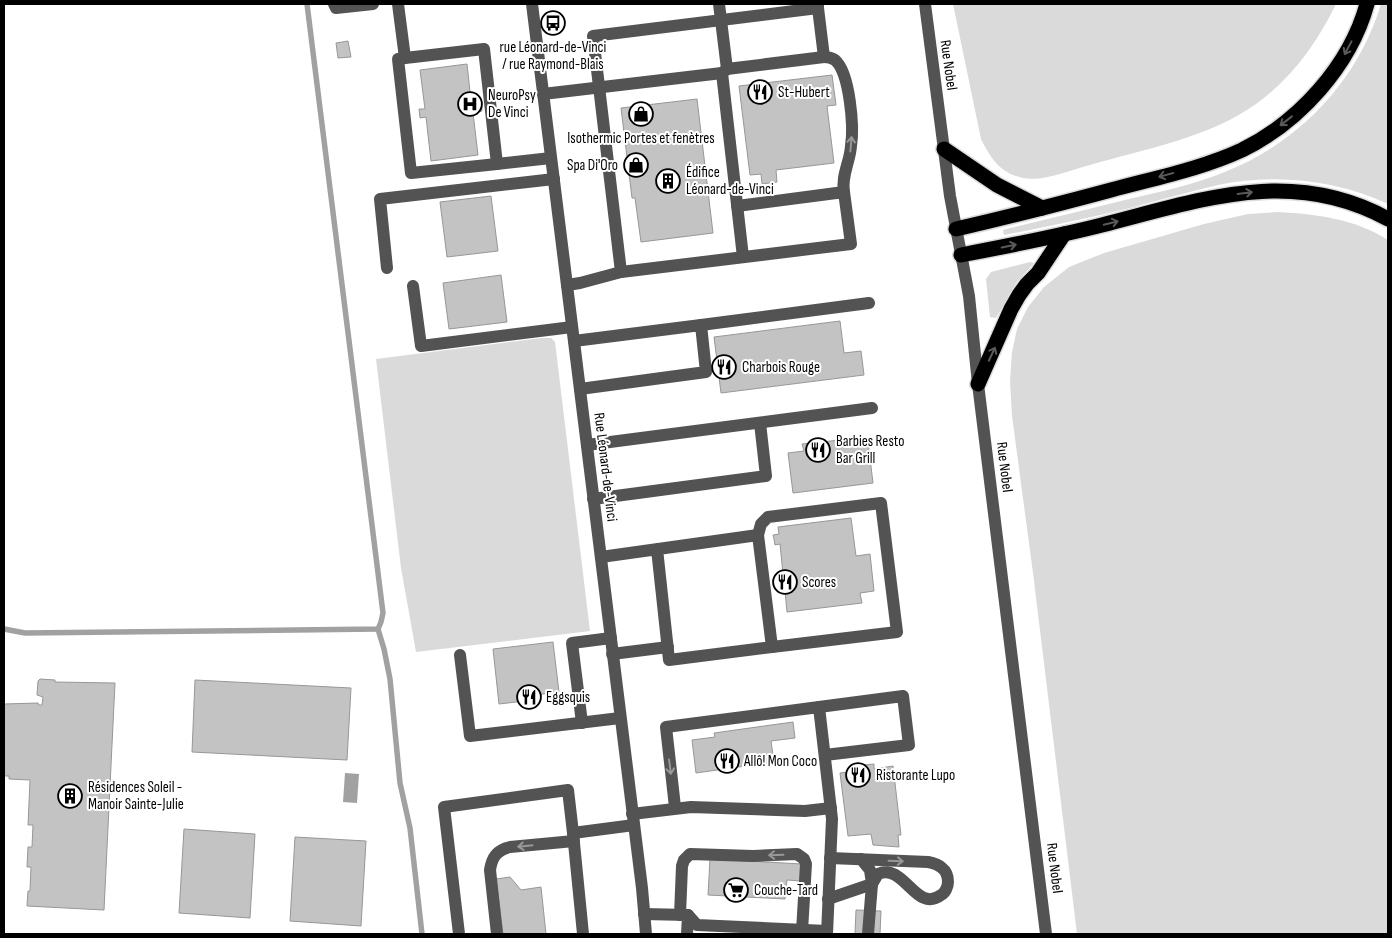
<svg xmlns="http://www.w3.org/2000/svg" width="1392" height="938" font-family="'Sofia Sans Condensed',sans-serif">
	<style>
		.green { fill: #dadada }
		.water { fill: #a1a1a1 }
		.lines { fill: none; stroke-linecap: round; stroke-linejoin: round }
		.stream { stroke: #a1a1a1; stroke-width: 5.5 }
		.building { fill: #c3c3c3; stroke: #979797 }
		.highway-casing { stroke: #dbdbdb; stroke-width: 18 }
		.minor { stroke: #535353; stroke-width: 12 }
		.highway { stroke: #000; stroke-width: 15 }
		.oneway { stroke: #595959 }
		.oneway2 { stroke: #989898 }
		.labels { text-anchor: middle; stroke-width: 4; stroke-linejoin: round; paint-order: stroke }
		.poi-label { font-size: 15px; fill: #000; stroke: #fff; text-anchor: start }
		.street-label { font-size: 15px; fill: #000; stroke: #fff }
	</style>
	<rect width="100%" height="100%" fill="#fff"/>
	<g class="green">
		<path d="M953,4H1336C1317,43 1292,78 1256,104C1208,138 1145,149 1090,165C1070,170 1044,182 1023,178C1000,173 991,159 981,139Z"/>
		<path d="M1381,4H1388V204C1337,180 1274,173 1218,185C1188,192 1159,200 1130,208C1088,218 1046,227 1004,235L1003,230C1044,220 1084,210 1125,200C1159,192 1194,185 1227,171C1301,141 1358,80 1381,4Z"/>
		<path d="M1278,212C1317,214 1355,219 1388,240V934H1077L1033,573L1012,416L1010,381L1012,352L1017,329L1028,307L1044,287L1069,267L1104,253L1204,224L1248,214Z"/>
		<path d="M1030,262L1034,263L1016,283L996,318L990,317L986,279L991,272Z"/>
		<path d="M542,338H551L555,342L590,631L416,652L401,568L376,359Z"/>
	</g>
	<path class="water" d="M345,773L359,774L357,803L343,802Z"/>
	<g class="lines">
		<g class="stream">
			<path d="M4,629L25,633L378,629L381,622L383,613L307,4"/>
			<path d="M378,629L384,649L390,679L400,783L410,828L422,934"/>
		</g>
	</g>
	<g class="building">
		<path d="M348,41L351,57L338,58L336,43Z"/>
		<path d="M467,64L471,101L481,100L482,111L473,113L478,155L431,161L426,117L420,118L419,109H425L420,70Z"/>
		<path d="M832,75L836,105L827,106L834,163L776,170L777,182L762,184L761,174L750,175L739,86Z"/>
		<path d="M697,99L713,233L641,242L635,198H632L621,108Z"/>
		<path d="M491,196L498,251L447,257L440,202Z"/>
		<path d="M501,275L507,322L449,329L443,283Z"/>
		<path d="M840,321L844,353L861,351L864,375L721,393L714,337Z"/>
		<path d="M840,440L841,445L868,442L873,483L793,493L788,453L804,451L802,444Z"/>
		<path d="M851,518L856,556L870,554L874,591L860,593L862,603L787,612L785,591L779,592L778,583L777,575L783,574L780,544L775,545L774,539L773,535L779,534L778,527Z"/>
		<path d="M553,642L559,692L535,695L536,703L525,704V701L499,704L493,649Z"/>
		<path d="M40,679L55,680V682L115,683L104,910L27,906L28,891H30L31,867H27L28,847H32L33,825H28L30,780L9,779V776H4V704L38,703L39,705H42L43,697L37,695L38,681Z"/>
		<path d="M195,680L351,688L347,760L192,752Z"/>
		<path d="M793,722L795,738L771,741L774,762L696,773L692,740L715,737L714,733Z"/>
		<path d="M874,764V769L893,766L901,835H898L899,847L873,845L871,834L848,836L840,773L854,771V766Z"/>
		<path d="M184,829L255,834L250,918L179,913Z"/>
		<path d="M295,837L366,841L361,926L290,921Z"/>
		<path d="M710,859L802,864L801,881L787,880L785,899L708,895Z"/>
		<path d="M510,877L521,890L541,887L546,934H503L496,879Z"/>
		<path d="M856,910L881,911L880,934H855Z"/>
	</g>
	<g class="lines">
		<g class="highway-casing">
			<g id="highway">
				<path d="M944,149L997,185L1042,208"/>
				<path d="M956,229C1008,217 1059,204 1111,190C1155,178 1201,169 1242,150C1299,122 1350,66 1367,4"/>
				<path d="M961,255C1008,246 1055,237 1102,225C1201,200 1291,166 1388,219"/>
				<path d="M978,384L1011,309L1019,295L1027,284L1038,273L1064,234"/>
			</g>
		</g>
		<g class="minor">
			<path d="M334,4L336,8L373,4"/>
			<path d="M398,4L405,58L484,49L497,164L551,158"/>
			<path d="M532,4L642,888L646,934"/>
			<path d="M719,4L727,69L722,73L743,257"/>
			<path d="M925,4L950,196L969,296L978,384L1046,934"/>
			<path d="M824,57C828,57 832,58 835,60C850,73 854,127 851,146C850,162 841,176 844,192"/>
			<path d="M405,58L398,59L411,173L497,164"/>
			<path d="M727,69L824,57L818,8"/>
			<path d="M543,94L722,73"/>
			<path d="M387,268L380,199L554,179"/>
			<path d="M621,272L851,244L844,192L737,206"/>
			<path d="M567,285L580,283L621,272L593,36L818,8V4"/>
			<path d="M413,286L421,346L572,327"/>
			<path d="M701,325L869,303"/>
			<path d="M574,341L701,325L706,372L580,389"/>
			<path d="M587,445L872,408"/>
			<path d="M593,499L766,476L760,423"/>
			<path d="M758,535L761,524L768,517L881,503L897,632L772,647"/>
			<path d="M601,557L758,535L772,647L669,660L657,549"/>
			<path d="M612,654L668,647"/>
			<path d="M460,655L470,736L620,718"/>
			<path d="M819,707L903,696L909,745L825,755"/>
			<path d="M582,723L572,643L611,638"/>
			<path d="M675,807L666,727L819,707L832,819L827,934"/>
			<path d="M632,814L691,807L805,811L831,808"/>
			<path d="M573,833L583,934"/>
			<path d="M830,858L928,862C934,863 938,864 942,868C946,871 948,877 948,882C948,887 945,893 941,895C916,914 904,862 878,874L872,884L868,934"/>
			<path d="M828,899L872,884L870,870L861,859"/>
			<path d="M644,914L688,915L687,934"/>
			<path d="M680,915L682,866L684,860L690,854L753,856L797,854L804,859L806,864L802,931"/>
			<path d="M688,915L697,925L827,931"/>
			<path d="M459,934L444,807L568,790L573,833L634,825"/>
			<path d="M497,934L490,870C492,857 497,850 510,847L574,841"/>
		</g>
		<use href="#highway" class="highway"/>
	</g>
	<defs><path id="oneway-shaft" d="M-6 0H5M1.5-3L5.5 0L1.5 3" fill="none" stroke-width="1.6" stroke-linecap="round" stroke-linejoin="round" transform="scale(1.25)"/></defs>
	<g class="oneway">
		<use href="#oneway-shaft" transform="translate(1348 48) rotate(118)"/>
		<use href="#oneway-shaft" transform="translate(1286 121) rotate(142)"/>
		<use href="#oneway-shaft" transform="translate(1166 175) rotate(165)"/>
		<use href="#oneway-shaft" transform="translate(1245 193) rotate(-7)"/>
		<use href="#oneway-shaft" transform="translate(1111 223) rotate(-14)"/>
		<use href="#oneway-shaft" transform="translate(1009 246) rotate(-12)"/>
		<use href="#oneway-shaft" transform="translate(992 354) rotate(-65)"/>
	</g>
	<g class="oneway2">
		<use href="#oneway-shaft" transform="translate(851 144) rotate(-85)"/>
		<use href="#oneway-shaft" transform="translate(670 767) rotate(83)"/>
		<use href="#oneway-shaft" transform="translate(525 846) rotate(174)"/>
		<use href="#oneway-shaft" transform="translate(776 855) rotate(178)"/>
		<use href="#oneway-shaft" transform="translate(896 861) rotate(2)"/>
	</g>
	<defs>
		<g id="bus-ring" transform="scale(1.25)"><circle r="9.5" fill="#fff" stroke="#000" stroke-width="1.5"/><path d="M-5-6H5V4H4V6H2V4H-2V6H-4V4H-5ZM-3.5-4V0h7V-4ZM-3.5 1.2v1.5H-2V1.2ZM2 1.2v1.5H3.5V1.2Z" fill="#000"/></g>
		<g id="restaurant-ring" transform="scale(1.25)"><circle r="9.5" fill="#fff" stroke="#000" stroke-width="1.5"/><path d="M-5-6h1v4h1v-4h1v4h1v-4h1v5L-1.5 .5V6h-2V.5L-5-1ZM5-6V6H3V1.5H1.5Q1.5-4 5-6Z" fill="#000"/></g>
		<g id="hospital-ring" transform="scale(1.25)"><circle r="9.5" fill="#fff" stroke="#000" stroke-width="1.5"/><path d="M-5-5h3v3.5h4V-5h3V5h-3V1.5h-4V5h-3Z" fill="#000"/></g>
		<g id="shop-ring" transform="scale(1.25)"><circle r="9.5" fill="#fff" stroke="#000" stroke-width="1.5"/><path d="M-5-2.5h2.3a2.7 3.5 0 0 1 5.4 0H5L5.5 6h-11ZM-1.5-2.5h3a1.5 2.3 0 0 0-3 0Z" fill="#000"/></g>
		<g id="building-ring" transform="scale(1.25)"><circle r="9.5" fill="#fff" stroke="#000" stroke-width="1.5"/><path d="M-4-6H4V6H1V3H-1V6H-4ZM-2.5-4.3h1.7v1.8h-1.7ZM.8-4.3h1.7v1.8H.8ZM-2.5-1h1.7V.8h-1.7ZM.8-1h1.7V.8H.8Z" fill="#000"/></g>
		<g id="supermarket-ring" transform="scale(1.25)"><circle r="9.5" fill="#fff" stroke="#000" stroke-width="1.5"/><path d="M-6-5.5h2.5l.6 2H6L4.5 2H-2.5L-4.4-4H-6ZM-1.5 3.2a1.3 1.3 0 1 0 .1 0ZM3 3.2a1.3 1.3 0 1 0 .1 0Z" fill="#000"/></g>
	</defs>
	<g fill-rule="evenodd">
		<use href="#bus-ring" x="553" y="23"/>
		<use href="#restaurant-ring" x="760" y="92"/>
		<use href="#hospital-ring" x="470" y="104"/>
		<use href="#shop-ring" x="641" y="114"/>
		<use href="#shop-ring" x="636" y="165"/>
		<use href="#building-ring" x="668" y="181"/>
		<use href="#restaurant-ring" x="724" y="367"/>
		<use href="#restaurant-ring" x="818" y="450"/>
		<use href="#restaurant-ring" x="785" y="582"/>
		<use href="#restaurant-ring" x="529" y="697"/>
		<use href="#restaurant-ring" x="727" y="761"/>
		<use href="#restaurant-ring" x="858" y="775"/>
		<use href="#building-ring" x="70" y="796"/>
		<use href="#supermarket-ring" x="736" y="890"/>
	</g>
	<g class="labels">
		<g class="poi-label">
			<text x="553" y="52" text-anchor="middle">rue Léonard-de-Vinci<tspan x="553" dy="17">/ rue Raymond-Blais</tspan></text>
			<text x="778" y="97">St-Hubert</text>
			<text x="488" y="100">NeuroPsy<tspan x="488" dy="17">De Vinci</tspan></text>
			<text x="641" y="143" text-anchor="middle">Isothermic Portes et fenètres</text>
			<text x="618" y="170" text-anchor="end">Spa Di'Oro</text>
			<text x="686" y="177">Édifice<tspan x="686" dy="17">Léonard-de-Vinci</tspan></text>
			<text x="742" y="372">Charbois Rouge</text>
			<text x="836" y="446">Barbies Resto<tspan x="836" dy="17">Bar Grill</tspan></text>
			<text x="802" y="587">Scores</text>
			<text x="546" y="702">Eggsquis</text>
			<text x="744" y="766">Allô! Mon Coco</text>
			<text x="876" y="780">Ristorante Lupo</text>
			<text x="88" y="792">Résidences Soleil -<tspan x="88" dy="17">Manoir Sainte-Julie</tspan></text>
			<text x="754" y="895">Couche-Tard</text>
		</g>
		<g class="street-label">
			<text transform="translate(949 65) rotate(82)" y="5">Rue Nobel</text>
			<text transform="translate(606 467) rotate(83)" y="5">Rue Léonard-de-Vinci</text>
			<text transform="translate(1005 467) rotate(83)" y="5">Rue Nobel</text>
			<text transform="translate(1055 868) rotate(83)" y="5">Rue Nobel</text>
		</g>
	</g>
	<rect width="1392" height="938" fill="none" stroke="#000000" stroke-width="10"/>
</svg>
